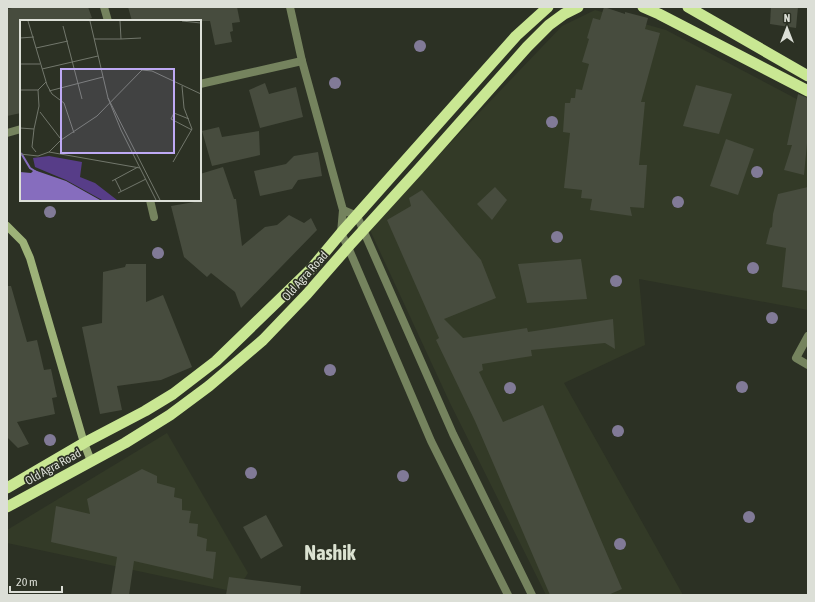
<svg xmlns="http://www.w3.org/2000/svg" width="815" height="602" font-family="'Asap Condensed',sans-serif">
	<style>
		.built { fill: #333a27 }
		.building { fill: #474c3e }
		.lines { fill: none; stroke-linecap: round; stroke-linejoin: round }
		.minor { stroke: #75835e; stroke-width: 8 }
		.tertiary { stroke: #75835e; stroke-width: 8 }
		.secondary { stroke: #9db278; stroke-width: 8 }
		.trunk { stroke: #c9e793; stroke-width: 11 }
		.tree { fill: #817a97 }
		.labels { text-anchor: middle; stroke-width: 3.5; stroke-linejoin: round; paint-order: stroke }
		.street-label { font-size: 12px; fill: #dcdfd7; stroke: #2c3124 }
		.town-label { font-size: 20px; font-weight: bold; fill: #dbe2d1; stroke: #2c3124 }
		.inset-river { fill: none; stroke: #866dbe; stroke-width: 2 }
		.inset-road { fill: none; stroke: #72776c; stroke-width: 1 }
		.view { fill: #bea9f4; fill-opacity: 0.15; stroke: #bea9f4; stroke-width: 2 }
		.inset-edge { fill: none; stroke: #dcdfd7; stroke-width: 2 }
	</style>
	<rect width="100%" height="100%" fill="#2c3124"/>
	<g class="built">
		<path d="M595,10L666,30L808,105V310L639,279L645,345L564,383L683,595H546L450,403L369,228L562,26Z"/>
		<path d="M167,433L248,573L236,592L7,543V530Z"/>
	</g>
	<g class="building">
		<path d="M17,7H88L92,18L83,21H21V113L7,116V9Z"/>
		<path d="M128,7H237L240,22L232,23L233,31L230,32L232,42L215,45L210,21H132Z"/>
		<path d="M604,7L625,14V12L648,18L645,29L660,33L641,102H645L639,165H647L644,208L630,207L632,216L590,210L592,199L581,198L582,190L564,188L570,133L563,132L565,103H570L571,98H575L576,89L582,90L589,64L582,62L589,39L587,38L593,18L600,20Z"/>
		<path d="M771,7H798L796,28L770,24Z"/>
		<path d="M265,83L269,94L296,87L303,117L260,128L249,90Z"/>
		<path d="M696,85L732,94L719,134L683,126Z"/>
		<path d="M798,94L808,98V133L804,175L784,170L792,145H787Z"/>
		<path d="M219,127L222,137L259,131L260,155L212,166L202,131Z"/>
		<path d="M726,139L754,149L738,195L710,186Z"/>
		<path d="M318,152L322,176L298,180L292,189L260,196L254,171L286,164L294,156Z"/>
		<path d="M223,167L234,199H236L242,246L265,227L277,225L289,215L304,223L311,218L317,230L241,308L235,292L211,273L207,277L184,257L171,206L200,201V174Z"/>
		<path d="M495,187L507,200L492,220L477,204Z"/>
		<path d="M808,187V291L782,287L786,248L766,244L770,228L772,227L773,214L778,194Z"/>
		<path d="M422,190L481,260L496,298L444,319L463,338L527,328L528,332L613,319L615,349L605,343L531,350L532,356L482,364L483,370L479,372L503,422L543,405L622,589L608,595H550L475,421L436,340L439,338L387,220L411,206L409,198Z"/>
		<path d="M581,259L587,299L527,303L518,264Z"/>
		<path d="M126,264H146V302L163,295L192,367L161,380L117,386L122,410L100,414L82,327L102,323L103,272L125,267Z"/>
		<path d="M7,286H11L27,342L37,340L44,370L51,369L57,397L52,398L55,414L17,422L29,444L18,448L7,437Z"/>
		<path d="M142,469L157,476V483L175,488L174,497L182,499V510L191,511L189,523L198,524L197,536L207,539L206,551L216,552L213,579L134,561L129,595H111L117,557L51,542L56,506L90,514L87,499Z"/>
		<path d="M266,515L283,546L261,559L243,527Z"/>
		<path d="M229,577L301,586L300,595H226Z"/>
	</g>
	<g class="lines">
		<g class="minor">
			<path d="M104,7L108,21"/>
			<path d="M200,84L302,61"/>
			<path d="M7,133L21,129"/>
			<path d="M150,200L154,217"/>
			<path d="M808,336L796,358L808,365"/>
		</g>
		<g class="tertiary">
			<path d="M290,7L302,61L343,210"/>
			<path d="M508,595L431,441L348,247L341,233L343,210L357,216L453,434L532,595"/>
		</g>
		<path class="secondary" d="M7,226L23,242L30,258L84,443L91,461"/>
		<g class="trunk">
			<path d="M643,7L659,14L808,91"/>
			<path d="M688,7L808,76"/>
			<path d="M7,488L84,443L145,411L173,394L216,361L311,269L341,233L516,36L548,7"/>
			<path d="M7,507L125,443L170,415L209,386L263,340L307,294L348,247L418,170L527,47L549,25L564,14L578,7"/>
		</g>
	</g>
	<g class="tree">
		<circle cx="420" cy="46" r="6"/>
		<circle cx="335" cy="83" r="6"/>
		<circle cx="552" cy="122" r="6"/>
		<circle cx="757" cy="172" r="6"/>
		<circle cx="678" cy="202" r="6"/>
		<circle cx="50" cy="212" r="6"/>
		<circle cx="557" cy="237" r="6"/>
		<circle cx="158" cy="253" r="6"/>
		<circle cx="753" cy="268" r="6"/>
		<circle cx="616" cy="281" r="6"/>
		<circle cx="772" cy="318" r="6"/>
		<circle cx="330" cy="370" r="6"/>
		<circle cx="742" cy="387" r="6"/>
		<circle cx="510" cy="388" r="6"/>
		<circle cx="618" cy="431" r="6"/>
		<circle cx="50" cy="440" r="6"/>
		<circle cx="251" cy="473" r="6"/>
		<circle cx="403" cy="476" r="6"/>
		<circle cx="749" cy="517" r="6"/>
		<circle cx="620" cy="544" r="6"/>
	</g>
	<g class="labels">
		<g class="street-label">
			<text transform="translate(305 276) rotate(-48)" y="4">Old Agra Road</text>
			<text transform="translate(53 467) rotate(-29)" y="4">Old Agra Road</text>
		</g>
		<g class="town-label">
			<text x="330" y="560">Nashik</text>
		</g>
	</g>
	<g transform="translate(20 20)">
		<rect width="181" height="181" fill="#2c3124"/>
		<path d="M29,136L62,142L60,157L75,163L97,180H82L46,160L15,147L13,138Z" fill="#573d88"/>
		<path d="M14,150L46,161L80,180H0V152L11,153Z" fill="#866dbe"/>
		<path class="inset-river" d="M1,133L10,148L18,153"/>
		<path class="inset-road" d="M8,1L27,65L32,74L44,83L54,113M70,1L88,78M162,1L181,3M43,6L62,79M0,18L14,17M74,19H101L100,1M101,19L121,18M16,28L48,21M0,44H20M22,49L78,36M0,70H18L26,62M29,71L83,57M20,92L40,118M169,99L154,93L151,99L172,110M0,108L14,109L19,86L18,70M14,109L12,127L16,132M29,132L120,148M0,134L18,136L29,132L41,120L77,96L122,50L132,51L181,74M153,142L172,109L164,88L162,66M95,159L101,171M92,161L118,147M98,173L126,159M136,180L101,110L88,78L140,180"/>
		<path class="view" d="M41,49H154V133H41Z"/>
		<rect width="181" height="181" class="inset-edge"/>
	</g>
	<rect width="815" height="602" fill="none" stroke="#dcdfd7" stroke-width="16"/>
	<g transform="translate(787 28)" stroke="#2c3124" stroke-width="3" paint-order="stroke">
	<path d="M0-3L7 15L0 10L-7 15Z" fill="#dcdfd7"/>
	<text y="-6" font-size="11" font-weight="bold" text-anchor="middle" fill="#dcdfd7">N</text>
	</g>
	<path d="M10 586v6h52v-6" fill="none" stroke="#dcdfd7" stroke-width="2"/>
	<text x="16" y="586" font-size="12" fill="#dcdfd7" stroke="#2c3124" stroke-width="3" paint-order="stroke">20 m</text>
</svg>
